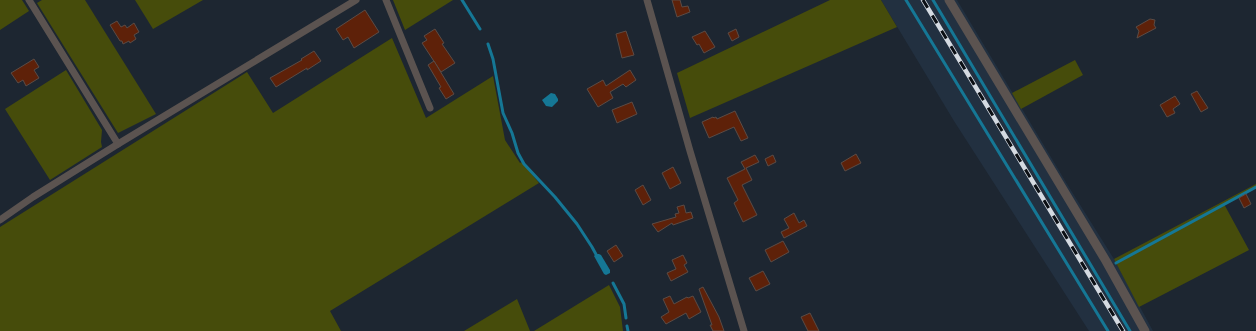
<svg xmlns="http://www.w3.org/2000/svg" width="1256" height="331" font-family="'PT Sans',sans-serif">
	<style>
		.built { fill: #223040 }
		.green { fill: #464c0b }
		.water { fill: #157795 }
		.lines { fill: none; stroke-linecap: round; stroke-linejoin: round }
		.stream { stroke: #157795; stroke-width: 3 }
		.building { fill: #5e2109; stroke: #5b4b45 }
		.minor { stroke: #5b5350; stroke-width: 7 }
		.tertiary { stroke: #5b5350; stroke-width: 9 }
		.rail-casing { stroke: #d4dae1; stroke-width: 4.5 }
		.rail { stroke: #0b0f14; stroke-width: 3; stroke-dasharray: 9; stroke-linecap: butt }
	</style>
	<rect width="100%" height="100%" fill="#1d2631"/>
	<path class="built" d="M881,0H957L1067,184L1114,259L1153,331H1089L954,121Z"/>
	<g class="green">
		<path d="M0,0H22L29,11L0,30Z"/>
		<path d="M42,0H85L156,114L118,133L37,3Z"/>
		<path d="M135,0H203L153,29Z"/>
		<path d="M393,0H453L405,30Z"/>
		<path d="M830,0H881L897,27L690,118L677,73Z"/>
		<path d="M392,38L426,118L493,76L505,140L520,163L522,162L539,183L330,311L341,331H0V227L247,72L273,113Z"/>
		<path d="M1075,60L1083,75L1021,109L1012,93Z"/>
		<path d="M66,70L102,130L101,142L102,147L50,180L5,109Z"/>
		<path d="M1256,184V187L1224,204L1249,250L1139,307L1114,259Z"/>
		<path d="M609,285L620,307L623,331H534Z"/>
		<path d="M517,299L530,331H464Z"/>
	</g>
	<g class="water">
		<path d="M551,93L555,94L558,99V101L552,107L546,106L542,100Z"/>
		<path d="M596,254H599L601,255L610,270V273L606,275L604,274L594,256Z"/>
	</g>
	<g class="lines">
		<g class="stream">
			<path d="M462,0L480,29"/>
			<path d="M906,0L1108,331"/>
			<path d="M933,0L1130,331"/>
			<path d="M488,44L493,59L503,113L512,133L518,153L524,164L555,197L577,224L592,247L598,258"/>
			<path d="M1116,263L1256,187"/>
			<path d="M613,283L624,304L626,318"/>
			<path d="M627,326L628,331"/>
		</g>
	</g>
	<g class="building">
		<path d="M672,0H680L682,7L688,6L690,12L677,17Z"/>
		<path d="M365,10L379,32L354,48L348,37L343,40L336,29Z"/>
		<path d="M1150,19L1155,20L1154,25L1156,28L1137,38L1139,31L1136,27Z"/>
		<path d="M117,21L121,27L125,25L127,28L134,23L139,32L134,35L136,39L130,43L129,41L123,44L122,41H120L110,25Z"/>
		<path d="M435,29L444,43L442,44L455,63L441,72L422,43L427,40L424,36Z"/>
		<path d="M736,29L739,37L732,41L728,33Z"/>
		<path d="M626,31L634,55L622,58L616,34Z"/>
		<path d="M705,31L715,47L704,53L699,44L697,45L692,37Z"/>
		<path d="M314,51L321,61L307,70V68L276,87L270,78L302,60L301,59Z"/>
		<path d="M34,59L39,67L34,70L39,78L26,86L23,80L18,83L11,73Z"/>
		<path d="M434,61L454,94L446,99L439,88L441,87L428,65Z"/>
		<path d="M630,70L636,80L626,87L623,84L610,92L613,98L598,107L587,89L603,80L606,86Z"/>
		<path d="M1197,91L1208,108L1201,112L1191,94Z"/>
		<path d="M1175,96L1180,104L1173,109L1175,113L1167,117L1160,105Z"/>
		<path d="M632,102L637,114L617,123L612,110Z"/>
		<path d="M735,111L748,138L741,141L734,127L709,138L702,122L713,117L714,118L716,117L717,119Z"/>
		<path d="M856,154L861,163L845,171L841,163Z"/>
		<path d="M755,155L759,162L746,168L752,180L742,185L757,215L743,222L734,203L738,200L727,178L745,169L741,162Z"/>
		<path d="M773,155L776,162L768,166L765,159Z"/>
		<path d="M673,167L681,183L670,189L662,173Z"/>
		<path d="M643,185L651,200L643,205L635,190Z"/>
		<path d="M1246,194L1251,204L1244,208L1239,198Z"/>
		<path d="M684,205L686,213L691,212L693,218L673,225L672,223L658,232L652,224L676,217L675,214L679,213L677,207Z"/>
		<path d="M794,213L799,223L804,220L807,226L784,238L781,232L789,228L784,219Z"/>
		<path d="M783,241L789,252L771,262L765,250Z"/>
		<path d="M616,245L623,256L614,262L607,251Z"/>
		<path d="M683,255L687,263L684,265L688,272L671,281L667,273L676,269L672,260Z"/>
		<path d="M763,271L770,284L756,291L749,278Z"/>
		<path d="M703,287L719,317L724,331H713L710,325H712L699,289Z"/>
		<path d="M670,296L674,304L687,297L688,298L693,296L701,312L689,319L686,313L666,324L661,317L669,312L663,299Z"/>
		<path d="M810,313L819,331H808L801,317Z"/>
	</g>
	<g class="lines">
		<g class="minor">
			<path d="M29,0L118,144"/>
			<path d="M386,0L430,108"/>
			<path d="M647,0L690,151L744,331"/>
			<path d="M0,220L33,197L118,144L356,0"/>
		</g>
		<path class="tertiary" d="M949,0L1106,261L1145,331"/>
		<g class="rail-casing">
			<path id="rail" d="M923,0L1123,331"/>
		</g>
		<use href="#rail" class="rail"/>
	</g>
</svg>
